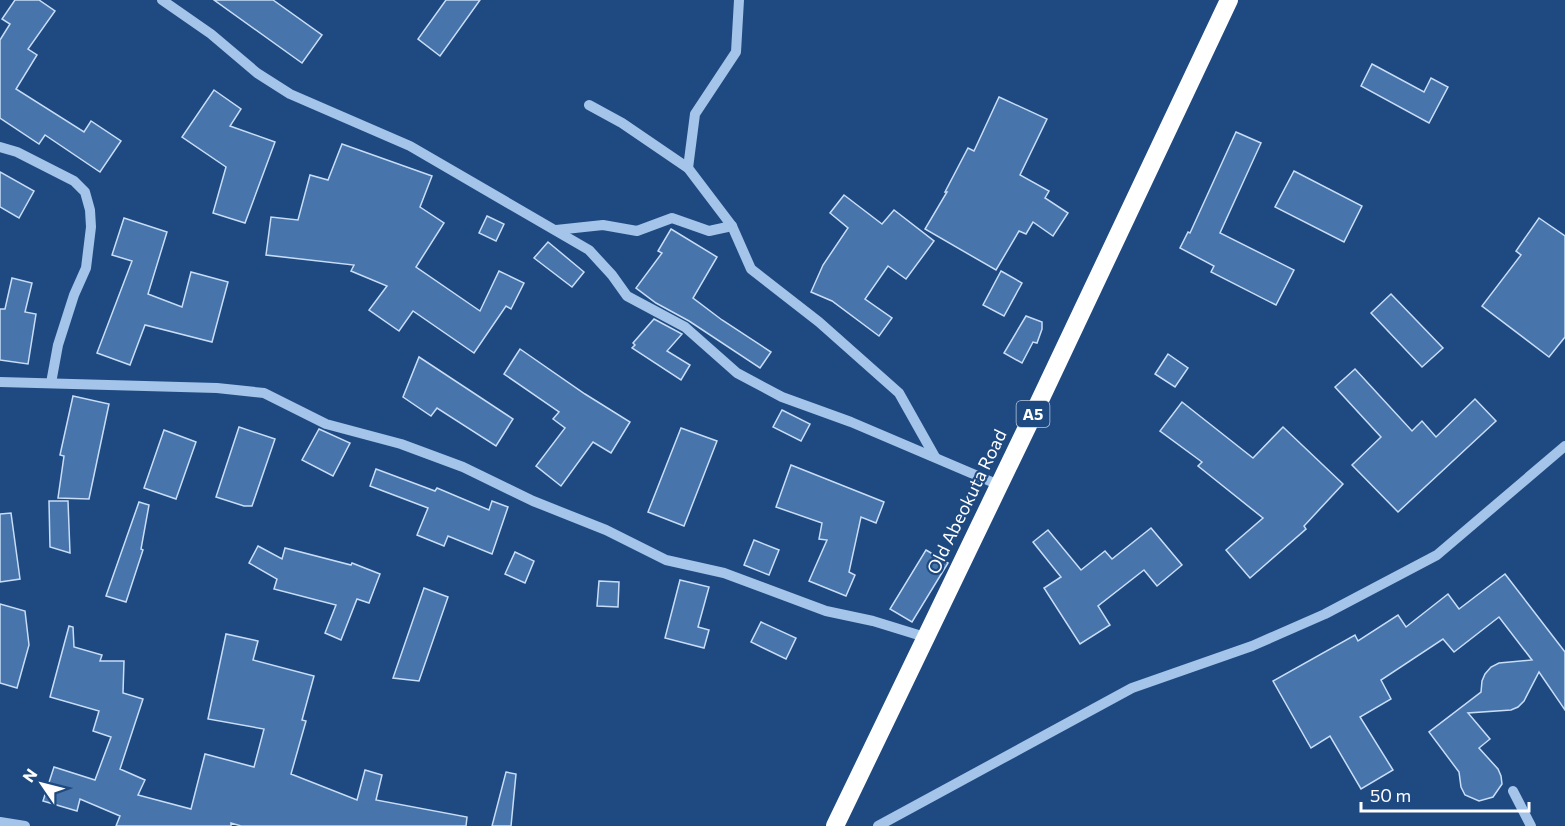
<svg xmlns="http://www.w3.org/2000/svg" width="1565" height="826" font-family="Commissioner,sans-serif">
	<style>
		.building { fill: #4774ab; stroke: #c8ddf7; stroke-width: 1.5 }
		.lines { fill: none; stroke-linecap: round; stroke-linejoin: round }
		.minor { stroke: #a4c4e9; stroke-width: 10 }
		.highway { stroke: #fff; stroke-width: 18 }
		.labels { text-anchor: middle; stroke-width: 4.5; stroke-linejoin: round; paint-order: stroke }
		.shield { fill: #1e4a81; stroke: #bcc9d9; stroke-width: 1.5 }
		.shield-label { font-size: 16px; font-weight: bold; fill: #fff }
		.street-label { font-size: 18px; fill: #fff; stroke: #1e4a81 }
	</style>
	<rect width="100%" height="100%" fill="#1e4a81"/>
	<g class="building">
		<path d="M15,0H39L55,11L28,49L37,55L16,89L84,132L91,121L121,141L100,172L45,135L39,144L0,118V40L10,24L2,19Z"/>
		<path d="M214,0H273L322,35L302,63Z"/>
		<path d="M446,0H480L440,56L418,39Z"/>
		<path d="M1372,64L1424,92L1431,78L1448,87L1429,123L1361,86Z"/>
		<path d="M214,90L241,109L230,126L275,142L245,223L213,213L226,167L182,137Z"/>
		<path d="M999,97L1047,119L1020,175L1049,191L1045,198L1068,213L1053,236L1033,222L1026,234L1019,231L996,270L925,229L947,192H945L968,148L974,151Z"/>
		<path d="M1236,132L1261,143L1220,233L1294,270L1276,305L1211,272L1214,266L1180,248L1188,232L1190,233Z"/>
		<path d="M342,144L432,176L420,207L444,223L416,267L480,311L499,271L524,283L511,309L506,306L474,353L413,311L399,331L369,310L387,286L351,271L354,265L266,255L271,217L298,220L310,175L328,180Z"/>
		<path d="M1294,171L1362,206L1344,242L1275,207Z"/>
		<path d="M0,172L34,191L19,218L0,207Z"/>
		<path d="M844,195L882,224L894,210L934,241L906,279L888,266L865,299L892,318L879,336L832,301L811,292L823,265L848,228L830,213Z"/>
		<path d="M487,216L504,224L496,241L479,233Z"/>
		<path d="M124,218L167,232L148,294L182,307L191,272L228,282L212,342L145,325L130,365L97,353L132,261L112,255Z"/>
		<path d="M1539,218L1565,236V337L1549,357L1482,306L1521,255L1516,251Z"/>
		<path d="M671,229L717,257L693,298L722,320L771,352L760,368L689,321L656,303L636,288L662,253L658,251Z"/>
		<path d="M548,242L584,272L572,287L534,258Z"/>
		<path d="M1001,271L1022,283L1004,316L983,305Z"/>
		<path d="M12,278L32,283L25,312L36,314L28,364L0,360V309H5Z"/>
		<path d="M1391,294L1443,348L1422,367L1371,313Z"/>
		<path d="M1026,316L1042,322V329L1037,343L1033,342L1022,363L1004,353Z"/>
		<path d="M654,319L682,334L667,351L690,365L681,380L632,348L635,345L633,343Z"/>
		<path d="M520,349L585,394L630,422L611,453L593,442L561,486L536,466L565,428L553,419L559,412L504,374Z"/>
		<path d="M1168,354L1188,368L1175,387L1155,374Z"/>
		<path d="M419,357L513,419L496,446L437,408L431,416L403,397Z"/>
		<path d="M1355,369L1412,431L1422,421L1436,437L1475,399L1496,421L1398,512L1352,465L1381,437L1335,387Z"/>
		<path d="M73,396L109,404L89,499L58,498L64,456L60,455Z"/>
		<path d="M1182,402L1253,458L1283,427L1343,484L1304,526L1306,529L1250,578L1226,550L1263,518L1198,466L1202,462L1160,431Z"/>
		<path d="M782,410L810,424L801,441L773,427Z"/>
		<path d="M239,427L275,439L252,506H244L216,497Z"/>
		<path d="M681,428L717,441L684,526L648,512Z"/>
		<path d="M319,429L350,443L333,476L302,460Z"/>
		<path d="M164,430L196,442L176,499L144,488Z"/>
		<path d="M791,465L884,502L876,523L861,517L849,572L855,575L846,596L809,581L827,540L819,539L822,523L776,507Z"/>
		<path d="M376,469L435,491L437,488L489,510L492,501L508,507L492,554L448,536L444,546L417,535L428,508L370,486Z"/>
		<path d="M49,501H68L70,553L50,547Z"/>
		<path d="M139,502L149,505L141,549L143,550L126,602L106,596Z"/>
		<path d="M11,513L20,579L0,582V514Z"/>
		<path d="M1151,528L1182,565L1157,586L1144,570L1098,606L1110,625L1080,644L1044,588L1061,577L1033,542L1048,530L1081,570L1105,551L1112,559Z"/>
		<path d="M754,540L779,550L769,575L744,565Z"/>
		<path d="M258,546L282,559L285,548L351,565L352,563L380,574L369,603L357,599L341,640L325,633L336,605L274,589L277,579L249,563Z"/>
		<path d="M926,550L948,563L912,622L890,609Z"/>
		<path d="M515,552L534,561L525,583L505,574Z"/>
		<path d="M1505,574L1565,652V710L1539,672L1524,701L1518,707L1511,710L1468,713L1490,739L1479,748L1498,769L1501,776L1502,784L1493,797L1479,801L1465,795L1461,787L1459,772L1429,732L1481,692L1482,681L1485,674L1491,667L1499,663L1532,660L1499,617L1454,652L1443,639L1381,680L1391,699L1360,717L1393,770L1361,789L1330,736L1311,748L1273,681L1355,635L1358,641L1398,615L1406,627L1448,594L1459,609Z"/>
		<path d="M680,580L709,587L698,627L709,630L704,648L665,638Z"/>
		<path d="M599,581L619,582L618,607L597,606Z"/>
		<path d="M424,588L448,597L419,681L393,678Z"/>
		<path d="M0,604L25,611L29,645L17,688L0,683Z"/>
		<path d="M761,622L796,638L786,659L751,642Z"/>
		<path d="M69,626L73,627L74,647L102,655L100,661H124L123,693L143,699L120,769L145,780L138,795L191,809L205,754L254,767L264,729L208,719L226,634L258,641L253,660L314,676L302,720L306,721L291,774L357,800L365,770L382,775L376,800L467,817L466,826H241L231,823V826H116L120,816L80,799L77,811L43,801L54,767L95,780L111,737L93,731L99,711L50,697Z"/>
		<path d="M506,772L516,774L511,826H492Z"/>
	</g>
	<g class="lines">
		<g class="minor">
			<path d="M162,0L211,34L257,73L290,94L410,146L589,250L612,275L627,296L685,327L737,373L782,397L851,422L999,485"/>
			<path d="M589,105L622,123L688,168L732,226L751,269L819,322L899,393L935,457"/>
			<path d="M0,147L17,152L74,181L85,192L90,210L91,227L86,268L74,295L58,345L51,383"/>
			<path d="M688,168L695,114L736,52L739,0"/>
			<path d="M556,230L603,225L637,231L672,218L709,231L732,226"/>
			<path d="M0,382L217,388L264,393L326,424L401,444L463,467L533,501L606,530L666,560L724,573L826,611L873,621L925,637"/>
			<path d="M1513,791L1531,826"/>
			<path d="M0,822L25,826"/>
			<path d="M878,826L1132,688L1252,646L1325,614L1437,555L1565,446"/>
		</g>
		<path class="highway" d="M835,826L1032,417L1229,0"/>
	</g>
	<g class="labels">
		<rect class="shield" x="1016.5" y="401" width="33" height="26" rx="4.5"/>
		<g class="shield-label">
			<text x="1033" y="420">A5</text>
		</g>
		<g class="street-label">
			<text transform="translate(967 502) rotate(-64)" y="6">Old Abeokuta Road</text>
		</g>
	</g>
	<g transform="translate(42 784) rotate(305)" stroke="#1e4a81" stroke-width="4.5" paint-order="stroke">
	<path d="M0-4.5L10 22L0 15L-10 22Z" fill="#ffffff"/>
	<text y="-9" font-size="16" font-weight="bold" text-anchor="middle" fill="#ffffff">N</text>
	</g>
	<path d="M1361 802v9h168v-9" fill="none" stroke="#ffffff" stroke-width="3"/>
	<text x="1370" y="802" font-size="18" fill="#ffffff" stroke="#1e4a81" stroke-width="4.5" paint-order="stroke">50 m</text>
</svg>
